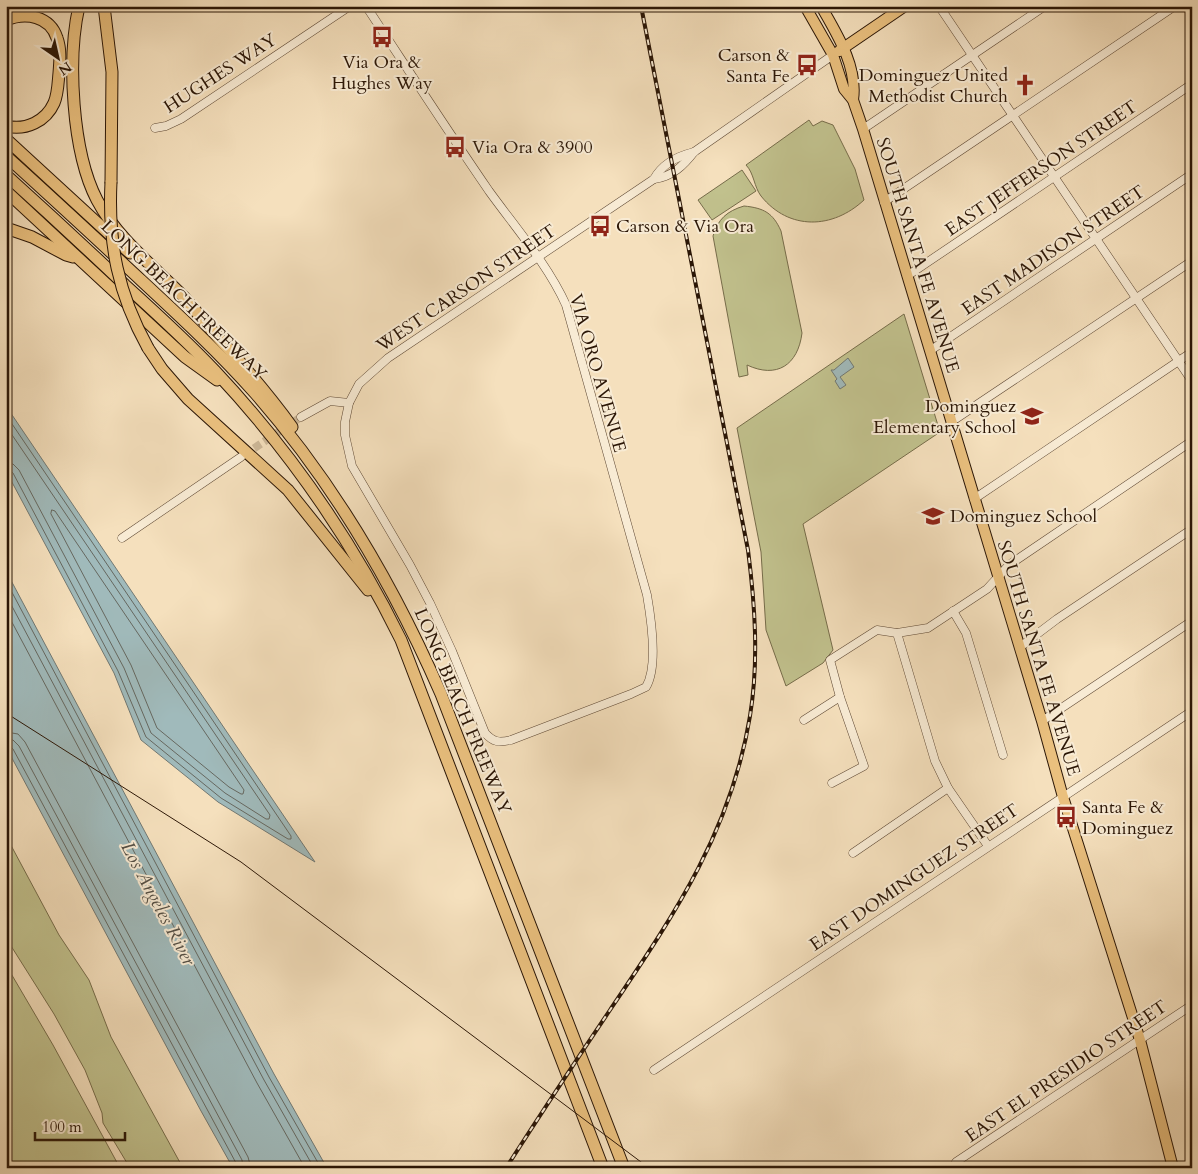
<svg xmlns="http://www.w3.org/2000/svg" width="1198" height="1174" font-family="Cardo,serif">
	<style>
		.green { fill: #c1c18d; stroke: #766c4a }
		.water { fill: #a0babb; stroke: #717873 }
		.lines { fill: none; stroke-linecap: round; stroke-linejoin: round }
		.shore { stroke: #666860; stroke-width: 1 }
		.minor-tunnel { stroke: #cdb898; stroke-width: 8; stroke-dasharray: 8 4; stroke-linecap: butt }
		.minor-casing { stroke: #5e4834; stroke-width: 9 }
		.major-casing { stroke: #2b1606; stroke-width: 12 }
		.highway-casing { stroke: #2b1606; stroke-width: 13 }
		.minor { stroke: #f8ebd4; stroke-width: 8 }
		.major { stroke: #eac07e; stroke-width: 10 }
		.highway { stroke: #eac07e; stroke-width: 11 }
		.tram { stroke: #2b1606; stroke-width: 1 }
		.rail-casing { stroke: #2b1606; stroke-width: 4 }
		.rail { stroke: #f8ebd4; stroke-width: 2; stroke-dasharray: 5.5; stroke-linecap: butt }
		.highway-bridge-casing { stroke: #2b1606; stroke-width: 13; stroke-linecap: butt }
		.highway-bridge { stroke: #eac07e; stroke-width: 11 }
		.labels { text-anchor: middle; stroke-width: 4; stroke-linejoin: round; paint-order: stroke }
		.poi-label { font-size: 18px; fill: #2b1606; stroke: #f8ebd4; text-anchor: start }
		.street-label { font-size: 18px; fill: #2b1606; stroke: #f8ebd4 }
		.water-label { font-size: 19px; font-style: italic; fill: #544f45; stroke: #f8ebd4 }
	</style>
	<rect width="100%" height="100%" fill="#f5e0bd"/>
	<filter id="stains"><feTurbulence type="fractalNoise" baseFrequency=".004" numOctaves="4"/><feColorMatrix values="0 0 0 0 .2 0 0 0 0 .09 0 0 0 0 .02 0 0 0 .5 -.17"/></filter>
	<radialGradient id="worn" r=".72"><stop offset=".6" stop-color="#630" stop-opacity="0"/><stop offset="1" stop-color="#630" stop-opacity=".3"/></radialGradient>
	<g class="green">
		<path d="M809,120L813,126L822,121L833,125L855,169L864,200C833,229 789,231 761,196C754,187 754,173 746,165Z"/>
		<path d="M742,170L756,191L712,220L698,200Z"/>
		<path d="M744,206C764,208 773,213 781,231L802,333C798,365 777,379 747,365L748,375L739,377L713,236C718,219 727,211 744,206Z"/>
		<path d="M904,314L940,432L803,524L833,650L823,663L786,686L766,630L761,552L737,428Z"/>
		<path d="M6,836L59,935L89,980L111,1037L183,1168H130L103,1123L102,1113L85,1070L54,1014L6,938Z"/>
		<path d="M6,965L53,1045L120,1168H6Z"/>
	</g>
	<g class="water">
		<path d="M848,358L854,367L840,377L846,385L840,389L835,381L837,379L831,370H834Z"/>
		<path d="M6,406L315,862L218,802L141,740L114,673L6,471Z"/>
		<path d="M6,571L274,1074L327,1168H233L201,1111L6,747Z"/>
	</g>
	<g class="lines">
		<g class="shore">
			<path d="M6,415L291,836V839H288L221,798L146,737L118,671L13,473L10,470L6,469"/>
			<path d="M6,426L270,815L269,819H266L225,793L151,733L124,668L19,470L13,464L6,463"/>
			<path d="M52,510L55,511L244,790L243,794H241L229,787L157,728L131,665L51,514Z"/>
			<path d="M6,581L269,1077L321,1168"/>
			<path d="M6,595L264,1080L314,1168"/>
			<path d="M6,611L257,1083L305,1168"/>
			<path d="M6,732L18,734L25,742L248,1157L251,1168"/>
			<path d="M6,739L13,740L19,746L242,1160L243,1168"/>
			<path d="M6,745L10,746L13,749L236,1163L237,1168"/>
		</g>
		<path class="minor-tunnel" d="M244,455L301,417"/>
		<g class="minor-casing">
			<g id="minor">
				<path d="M939,6L1192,381"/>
				<path d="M155,128L166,126L181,119L350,6"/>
				<path d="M863,129L1045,6"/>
				<path d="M654,179C672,177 684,165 694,152L833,55"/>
				<path d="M884,202L1175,6"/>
				<path d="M907,276L1192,84"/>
				<path d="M931,350L1192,174"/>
				<path d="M349,403L345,422V435L352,466L410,565L430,603L452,651L485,733C493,742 499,743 511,740L631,694L646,687C658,667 651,618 647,595L566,305C548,265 515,227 489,191C447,130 407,68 366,6"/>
				<path d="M301,417L330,401L349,403L359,384L388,358L654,179C662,164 678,156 694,152"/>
				<path d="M951,422L1192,261"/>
				<path d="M974,499L1192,352"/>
				<path d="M122,538L241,457"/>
				<path d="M953,611L966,633L1003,755"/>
				<path d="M897,633L935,761L948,788L988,846"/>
				<path d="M1020,647L1057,619L1192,529"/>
				<path d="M804,720L840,697"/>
				<path d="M1042,721L1192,621"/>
				<path d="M832,783L864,766L840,697L830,660L877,630L897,633L928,628L987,589L1009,565L1192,441"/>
				<path d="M853,853L948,788"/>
				<path d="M654,1070L1192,711"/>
				<path d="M956,1162L1192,1005"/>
			</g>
		</g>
		<g class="major-casing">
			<g id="major">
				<path d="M805,6L833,55L844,89L853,100L863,129L1042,721L1063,797L1140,1040L1173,1168"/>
				<path d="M821,6C837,34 858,67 853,100"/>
				<path d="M839,51L905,6"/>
			</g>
		</g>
		<g class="highway-casing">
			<g id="highway">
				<path d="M79,6C67,59 72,152 97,200C117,238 153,266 183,296C191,305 199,315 207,325C237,358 266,391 292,427"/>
				<path d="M104,6L112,72L111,182"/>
				<path d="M6,10L12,6"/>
				<path d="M6,20C26,12 50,16 57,38C61,49 60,61 59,73C58,83 58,94 54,103C46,121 26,131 6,126"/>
				<path d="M6,139L130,253"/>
				<path d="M6,156C47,193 88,231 129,269C172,309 216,349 255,393C334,483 394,586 441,694L624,1168"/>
				<path d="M6,175C46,211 86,248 125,285C156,313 187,341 215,371C290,451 353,542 401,640L603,1168"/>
				<path d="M6,191L185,357L217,380"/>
				<path d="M6,228L32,237L66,255L73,257"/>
				<path d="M148,348L162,369L188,399L288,490L368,590"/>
			</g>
		</g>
		<use href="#minor" class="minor"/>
		<use href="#major" class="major"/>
		<use href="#highway" class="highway"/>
		<path class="tram" d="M6,713L241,862L649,1168"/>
		<g class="rail-casing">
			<path id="rail" d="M506,1168C540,1115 575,1062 610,1010C674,915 731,832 750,716C759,661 755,605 748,550L641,6"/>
		</g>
		<use href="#rail" class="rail"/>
		<g class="highway-bridge-casing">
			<path id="highway-bridge" d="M111,182C108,244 118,294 148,348"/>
		</g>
		<use href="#highway-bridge" class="highway-bridge"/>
	</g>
	<defs>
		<g id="bus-bare" transform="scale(1.725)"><path d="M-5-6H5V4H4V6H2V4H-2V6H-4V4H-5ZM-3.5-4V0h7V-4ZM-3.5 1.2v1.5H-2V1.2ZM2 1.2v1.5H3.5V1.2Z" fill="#8f2418" stroke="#f8ebd4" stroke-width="2.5" paint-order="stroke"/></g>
		<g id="church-bare" transform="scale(1.725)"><path d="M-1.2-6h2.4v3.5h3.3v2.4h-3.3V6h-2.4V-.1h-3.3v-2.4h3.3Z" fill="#8f2418" stroke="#f8ebd4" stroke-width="2.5" paint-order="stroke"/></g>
		<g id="school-bare" transform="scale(1.725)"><path d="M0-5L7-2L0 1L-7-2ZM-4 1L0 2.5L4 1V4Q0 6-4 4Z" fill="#8f2418" stroke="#f8ebd4" stroke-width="2.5" paint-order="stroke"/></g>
	</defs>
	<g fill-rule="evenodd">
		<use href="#bus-bare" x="382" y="37"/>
		<use href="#bus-bare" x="807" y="65"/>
		<use href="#church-bare" x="1025" y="85"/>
		<use href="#bus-bare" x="455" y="147"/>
		<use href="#bus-bare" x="600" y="226"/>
		<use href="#school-bare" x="1032" y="416"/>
		<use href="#school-bare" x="933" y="516"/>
		<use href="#bus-bare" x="1066" y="817"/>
	</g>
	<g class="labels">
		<g class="poi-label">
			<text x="790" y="61" text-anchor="end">Carson &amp;<tspan x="790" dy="21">Santa Fe</tspan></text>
			<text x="382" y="68" text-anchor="middle">Via Ora &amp;<tspan x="382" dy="21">Hughes Way</tspan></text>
			<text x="1008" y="81" text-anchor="end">Dominguez United<tspan x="1008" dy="21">Methodist Church</tspan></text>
			<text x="472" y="153">Via Ora &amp; 3900</text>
			<text x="616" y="232">Carson &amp; Via Ora</text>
			<text x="1016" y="412" text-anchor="end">Dominguez<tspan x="1016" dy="21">Elementary School</tspan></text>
			<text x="950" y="522">Dominguez School</text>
			<text x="1082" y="813">Santa Fe &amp;<tspan x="1082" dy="21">Dominguez</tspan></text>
		</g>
		<g class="street-label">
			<text transform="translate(220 73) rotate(-33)" y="6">HUGHES WAY</text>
			<text transform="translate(1041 168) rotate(-34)" y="6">EAST JEFFERSON STREET</text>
			<text transform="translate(1053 250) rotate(-34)" y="6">EAST MADISON STREET</text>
			<text transform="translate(918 255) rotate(73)" y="6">SOUTH SANTA FE AVENUE</text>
			<text transform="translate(466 288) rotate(-34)" y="6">WEST CARSON STREET</text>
			<text transform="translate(184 300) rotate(44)" y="6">LONG BEACH FREEWAY</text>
			<text transform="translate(598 373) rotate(74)" y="6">VIA ORO AVENUE</text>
			<text transform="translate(1039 658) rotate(73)" y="6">SOUTH SANTA FE AVENUE</text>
			<text transform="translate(463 711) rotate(67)" y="6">LONG BEACH FREEWAY</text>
			<text transform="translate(914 877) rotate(-34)" y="6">EAST DOMINGUEZ STREET</text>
			<text transform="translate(1066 1071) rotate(-34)" y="6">EAST EL PRESIDIO STREET</text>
		</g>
		<g class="water-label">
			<text transform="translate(159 903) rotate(62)" y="7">Los Angeles River</text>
		</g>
	</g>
	<rect width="1198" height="1174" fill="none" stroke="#f5e0bd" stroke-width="25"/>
	<rect x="8" y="8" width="1183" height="1159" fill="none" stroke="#2b1606" stroke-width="2.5"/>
	<rect x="12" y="12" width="1173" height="1149" fill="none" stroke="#2b1606"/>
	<g transform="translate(58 58) rotate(146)" stroke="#f8ebd4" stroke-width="4" paint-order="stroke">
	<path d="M0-4L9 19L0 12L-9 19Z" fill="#2b1606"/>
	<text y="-8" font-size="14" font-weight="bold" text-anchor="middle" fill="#2b1606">N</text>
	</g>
	<path d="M35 1132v8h90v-8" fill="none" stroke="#2b1606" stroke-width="2.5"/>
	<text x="42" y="1132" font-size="15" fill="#2b1606" stroke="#f8ebd4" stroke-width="4" paint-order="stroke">100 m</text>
	<rect width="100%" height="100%" filter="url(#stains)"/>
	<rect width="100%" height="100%" fill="url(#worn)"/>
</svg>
